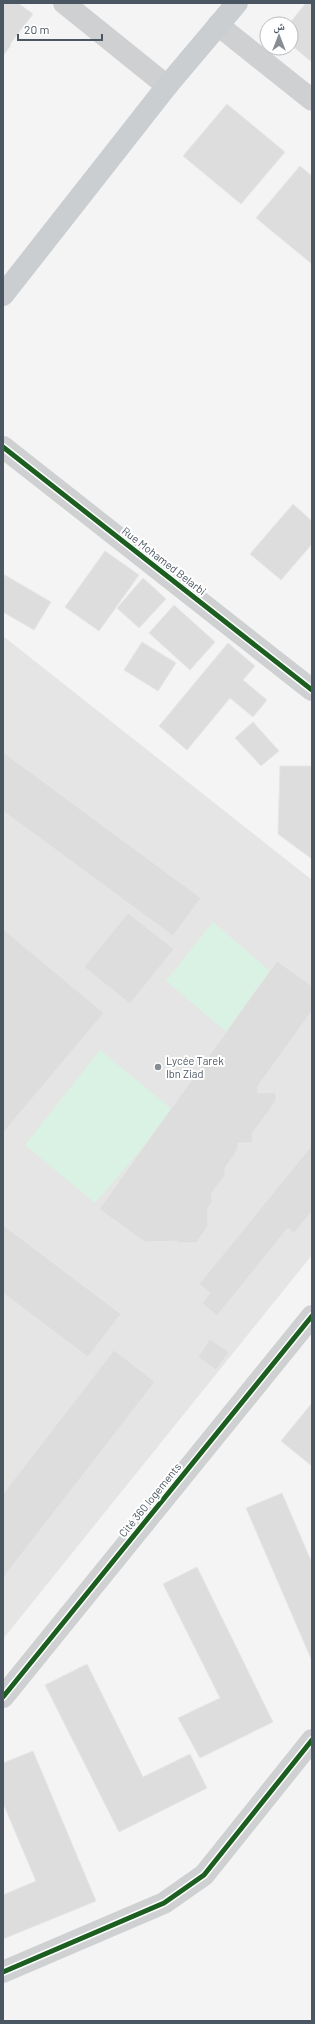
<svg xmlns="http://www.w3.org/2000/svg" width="315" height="2024" font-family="Barlow,'Noto Naskh Arabic',sans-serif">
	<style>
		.education { fill: #e6e5e6 }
		.green { fill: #d9f2e3 }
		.building { fill: #ddddde; stroke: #e5e6e7 }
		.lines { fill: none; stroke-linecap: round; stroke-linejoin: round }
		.minor { stroke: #ced0d2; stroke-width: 22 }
		.major { stroke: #caced1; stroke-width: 22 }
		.cycleway-casing { stroke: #fff; stroke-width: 8 }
		.cycleway { stroke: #1b5e20; stroke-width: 5 }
		.poi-dot { fill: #868d94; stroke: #fff; stroke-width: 1.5 }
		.labels { text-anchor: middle; stroke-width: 4; stroke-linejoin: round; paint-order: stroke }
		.street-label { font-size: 11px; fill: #4a5661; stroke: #fff }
		.poi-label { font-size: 11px; fill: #4a5661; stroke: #fff; text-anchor: start }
	</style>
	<rect width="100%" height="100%" fill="#f4f4f4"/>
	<path class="education" d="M3,636L312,880V1255L3,1639Z"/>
	<g class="green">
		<path d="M213,922L306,1002L256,1057L166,981Z"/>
		<path d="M100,1050L174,1111L95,1203L25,1145Z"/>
	</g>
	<g class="building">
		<path d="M3,3H18L33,14L10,44L11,45L3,56Z"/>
		<path d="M306,3H312V62L291,45V24H289Z"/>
		<path d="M227,104L285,152L241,204L183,156Z"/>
		<path d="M300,166L312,176V264L256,218Z"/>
		<path d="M293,504L312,521V544L281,580L250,554Z"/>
		<path d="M105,551L139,575L99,631L65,607Z"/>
		<path d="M3,574L51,602L34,630L3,612Z"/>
		<path d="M143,578L166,599L139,628L117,608Z"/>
		<path d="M174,605L215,642L190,670L149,633Z"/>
		<path d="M142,642L176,663L158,691L124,670Z"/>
		<path d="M228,643L255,666L243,680L267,700L253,717L230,698L187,750L159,726Z"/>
		<path d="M253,722L279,751L261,766L235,738Z"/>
		<path d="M3,752L201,898L173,936L3,811Z"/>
		<path d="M280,766H312V859L278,834Z"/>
		<path d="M128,913L174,949L130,1004L84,967Z"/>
		<path d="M3,929L104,1013L3,1133Z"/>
		<path d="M277,961L312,986V1011L258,1086V1093L276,1092V1101L252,1134L253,1143H238V1149L225,1168V1175L211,1194L212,1202L208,1208V1226L196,1243H180L177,1241L145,1242L99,1209Z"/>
		<path d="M312,1145V1211L294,1233L288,1228L217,1316L202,1303L210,1293L199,1284Z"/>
		<path d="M3,1225L121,1314L88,1357L3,1293Z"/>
		<path d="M210,1339L229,1352L216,1370L198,1357Z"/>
		<path d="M114,1350L155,1382L3,1578V1494Z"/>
		<path d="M312,1403V1466L281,1441Z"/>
		<path d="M282,1493L312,1563V1661L246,1508Z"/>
		<path d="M197,1567L273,1722L200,1758L178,1718L220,1698L163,1584Z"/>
		<path d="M87,1664L143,1777L190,1754L207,1788L119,1832L45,1685Z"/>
		<path d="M33,1751L96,1901L3,1939V1895L36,1881L3,1803V1763Z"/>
	</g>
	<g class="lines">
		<g class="minor">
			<path d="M64,3L167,86"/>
			<path d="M218,25L312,100"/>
			<path d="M3,447L312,690"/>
			<path d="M3,1697L312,1316"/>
			<path d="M3,1972L164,1903L204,1875L312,1740"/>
		</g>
		<path class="major" d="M3,295L167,86L237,3"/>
		<g class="cycleway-casing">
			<g id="cycleway">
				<path d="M3,447L312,690"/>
				<path d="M3,1697L312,1316"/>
				<path d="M3,1972L164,1903L204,1875L312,1740"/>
			</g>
		</g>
		<use href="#cycleway" class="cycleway"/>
	</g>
	<circle class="poi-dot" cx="158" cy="1067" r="4"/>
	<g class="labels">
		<g class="street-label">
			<text transform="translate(164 561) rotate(38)" y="4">Rue Mohamed Belarbi</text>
			<text transform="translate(150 1500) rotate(-51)" y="4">Cité 360 logements</text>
		</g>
		<g class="poi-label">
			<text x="166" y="1065">Lycée Tarek<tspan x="166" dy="13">Ibn Ziad</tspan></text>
		</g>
	</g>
	<rect width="315" height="2024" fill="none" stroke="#4a5661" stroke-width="8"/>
	<g transform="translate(279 36)"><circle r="19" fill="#ffffff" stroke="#b7bbc0"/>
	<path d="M0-3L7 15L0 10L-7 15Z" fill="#868d94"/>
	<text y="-6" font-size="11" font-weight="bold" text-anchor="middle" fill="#4a5661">ش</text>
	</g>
	<path d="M18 34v6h84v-6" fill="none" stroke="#4a5661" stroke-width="2"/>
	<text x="24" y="34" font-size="12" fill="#4a5661" stroke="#ffffff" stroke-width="3" paint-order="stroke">20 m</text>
</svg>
